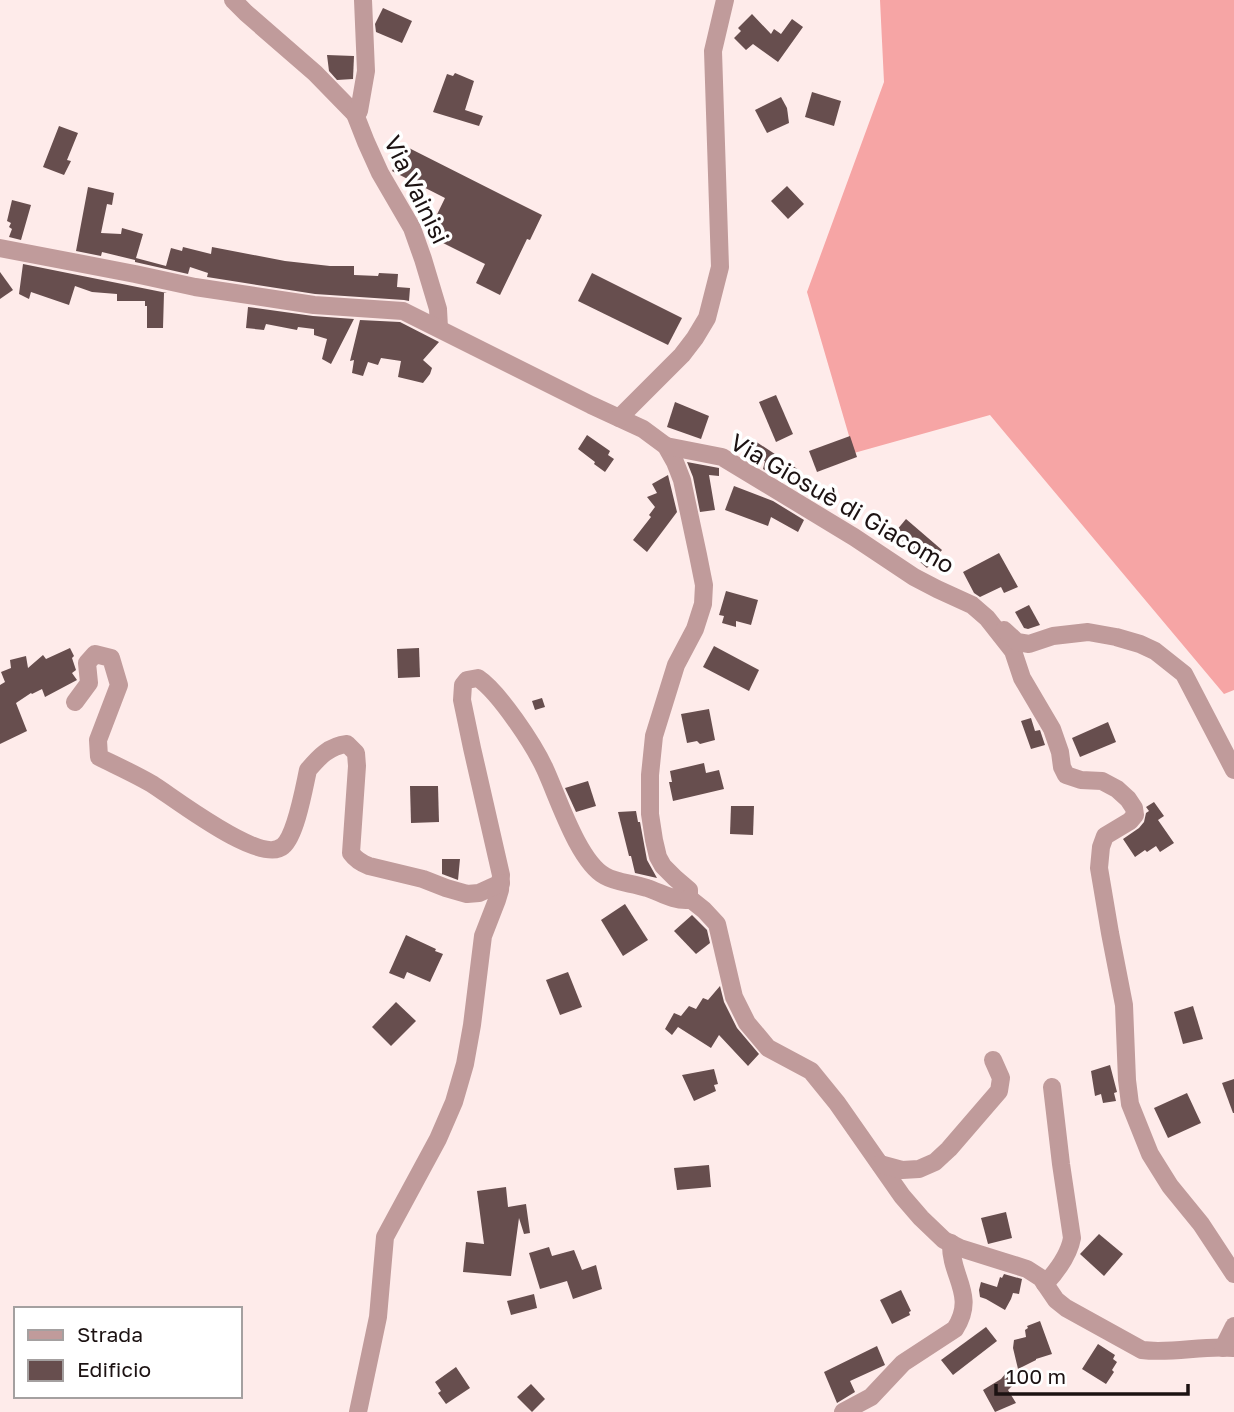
<svg xmlns="http://www.w3.org/2000/svg" width="1234" height="1412" font-family="'Golos Text',sans-serif">
	<style>
		.forest { fill: #f6a5a5 }
		.building { fill: #674e4e }
		.lines { fill: none; stroke-linecap: round; stroke-linejoin: round }
		.minor { stroke: #c09b9b; stroke-width: 18 }
		.labels { text-anchor: middle; stroke-width: 7; stroke-linejoin: round; paint-order: stroke }
		.street-label { font-size: 24px; fill: #1c1212; stroke: #fff }
	</style>
	<rect width="100%" height="100%" fill="#feebea"/>
	<path class="forest" d="M880,0H1234V690L1224,694L990,415L854,453L807,292L884,82Z"/>
	<g class="building">
		<path d="M383,8L412,21L402,43L376,32L375,24Z"/>
		<path d="M752,14L771,34L774,29L781,34L792,19L803,27L778,62L753,44L746,50L734,38L741,31L738,28Z"/>
		<path d="M327,55L354,56L353,79L337,80L329,71Z"/>
		<path d="M455,73L474,81L465,110L483,116L479,126L433,112L447,74L453,76Z"/>
		<path d="M812,92L841,101L834,126L805,117Z"/>
		<path d="M781,97L787,108L789,123L767,133L755,110Z"/>
		<path d="M59,126L78,133L67,160L71,161L64,175L43,167Z"/>
		<path d="M405,146L542,215L530,240L527,239L500,295L476,283L485,264L427,235L445,198L392,171Z"/>
		<path d="M787,186L804,204L788,219L771,201Z"/>
		<path d="M88,187L114,193L112,205L107,204L101,233L121,234L122,228L143,234L136,258L166,266L171,248L182,251L183,247L211,254L212,247L285,261L330,266H354V275L378,276L379,273L398,274L397,287L410,288L409,301L404,300L315,294L207,277L208,273L190,267L188,274L135,262V260L102,252L101,256L76,251Z"/>
		<path d="M12,200L31,205L21,240L9,237L12,229L9,227L11,223L7,221Z"/>
		<path d="M23,264L167,293H164L163,328H147V306H145V301H117V294L92,292L75,286L69,305L31,292L29,299L19,294Z"/>
		<path d="M0,272L13,290L0,299Z"/>
		<path d="M592,273L682,318L668,345L578,301Z"/>
		<path d="M248,307L313,316L354,319L331,364L322,359L327,339L314,335V329L298,327L297,330L266,324L264,330L246,328Z"/>
		<path d="M360,320L400,322L439,342L423,360L432,368L430,374L423,383L398,377L401,361L381,358L378,365L368,362L363,376L352,373L354,360L350,361Z"/>
		<path d="M776,395L793,434L776,442L759,402Z"/>
		<path d="M675,402L709,416L701,439L667,427Z"/>
		<path d="M587,435L610,451L608,455L614,459L605,472L594,464L595,462L578,449Z"/>
		<path d="M850,436L857,457L817,472L809,451Z"/>
		<path d="M755,441L799,470L791,482L783,476L781,479L763,469L765,461L747,455Z"/>
		<path d="M687,462L719,468V476L709,475L715,510L700,512L693,477Z"/>
		<path d="M668,475L677,512L647,552L633,540L651,517L649,515L655,507L647,497L657,493L652,484Z"/>
		<path d="M734,486L773,501L804,520L798,532L771,517L768,526L725,510Z"/>
		<path d="M906,519L942,550L927,568L891,537Z"/>
		<path d="M999,553L1018,587L1004,593L1001,587L980,597L974,593L963,572Z"/>
		<path d="M726,591L758,600L751,625L736,621V627L722,623L724,616L719,615Z"/>
		<path d="M1029,605L1040,625L1028,629L1024,628L1015,612Z"/>
		<path d="M714,646L759,670L749,691L703,667Z"/>
		<path d="M70,648L74,656L72,658L76,670L72,673L77,680L45,697L42,689L32,694L31,693L16,703L27,731L0,744V685L5,682L1,672L11,668L10,660L26,656L28,668L43,655L46,659Z"/>
		<path d="M419,648L420,677L398,678L397,649Z"/>
		<path d="M542,698L545,707L535,710L532,701Z"/>
		<path d="M709,709L715,740L700,744L697,741L687,743L681,714Z"/>
		<path d="M1031,718L1035,731L1040,730L1045,745L1031,749L1021,721Z"/>
		<path d="M1108,722L1116,742L1080,757L1072,738Z"/>
		<path d="M704,763L706,773L719,770L724,789L673,801L669,782H672L670,771Z"/>
		<path d="M588,781L596,806L576,812L565,788Z"/>
		<path d="M410,786H438L439,822L411,823Z"/>
		<path d="M1154,802L1164,816L1158,820L1174,843L1160,852L1156,846L1147,852L1145,850L1135,857L1123,839L1139,828L1144,822L1146,813L1149,811L1146,807Z"/>
		<path d="M731,806H754L753,835L730,834Z"/>
		<path d="M636,811L638,822H640L647,860L657,878L635,873L631,856H629L618,812Z"/>
		<path d="M442,859H460L458,880L442,874Z"/>
		<path d="M625,904L648,940L623,956L601,920Z"/>
		<path d="M692,915L707,930L710,943L696,954L674,931Z"/>
		<path d="M406,935L436,949L435,951L443,954L430,982L407,972L404,979L389,973Z"/>
		<path d="M568,972L582,1007L560,1015L546,980Z"/>
		<path d="M720,986L724,1002L737,1028L759,1054L748,1066L719,1035L711,1048L678,1027L672,1035L665,1029L674,1013L681,1016L689,1006L696,1009L703,998L708,1000Z"/>
		<path d="M396,1002L416,1021L391,1046L372,1027Z"/>
		<path d="M1193,1006L1203,1039L1183,1044L1174,1012Z"/>
		<path d="M1110,1065L1117,1092L1114,1093L1116,1101L1103,1103L1101,1094L1095,1096L1091,1071Z"/>
		<path d="M714,1069L718,1084L714,1085L716,1091L694,1101L682,1075Z"/>
		<path d="M1234,1079V1113H1233L1222,1083Z"/>
		<path d="M1187,1093L1201,1123L1168,1138L1154,1108Z"/>
		<path d="M709,1165L711,1187L677,1190L674,1168Z"/>
		<path d="M506,1187L508,1207L526,1204L530,1233L524,1234L519,1218L511,1276L463,1272L466,1242L484,1244L477,1191Z"/>
		<path d="M1006,1212L1012,1238L988,1244L981,1218Z"/>
		<path d="M1099,1234L1123,1254L1104,1276L1080,1254Z"/>
		<path d="M549,1247L552,1256L574,1250L582,1270L596,1265L602,1289L573,1299L567,1281L540,1289L529,1253Z"/>
		<path d="M1004,1274L1022,1279L1019,1294L1013,1293L1011,1299L1005,1310L986,1299L980,1297L979,1290L981,1282L997,1287L1000,1277L1002,1278Z"/>
		<path d="M901,1290L911,1311L909,1312L910,1315L892,1324L880,1300Z"/>
		<path d="M534,1294L537,1308L511,1315L507,1301Z"/>
		<path d="M1040,1321L1052,1354L1036,1359V1360L1018,1369L1013,1348L1014,1340L1026,1337L1025,1330L1028,1328L1027,1326Z"/>
		<path d="M986,1327L997,1341L953,1375L941,1360Z"/>
		<path d="M1098,1344L1115,1355L1113,1359L1117,1362L1112,1370L1114,1372L1106,1384L1082,1369Z"/>
		<path d="M877,1346L885,1365L850,1381L855,1392L837,1403L824,1372Z"/>
		<path d="M456,1367L470,1388L446,1404L438,1393L441,1391L435,1382Z"/>
		<path d="M1006,1373L1012,1386L1008,1390L1016,1403L995,1412L983,1390L1001,1379Z"/>
		<path d="M531,1384L545,1399L532,1412L517,1397Z"/>
	</g>
	<g class="lines">
		<g class="minor">
			<path d="M233,0L246,13L315,73L355,114L366,142L380,173L412,228L423,259L438,309L439,328"/>
			<path d="M355,114L359,111L366,71L363,0"/>
			<path d="M0,248L135,274L195,287L314,305L403,311L591,405L643,429L666,446L675,462L682,480L698,555L704,585L703,604L695,629L676,665L654,736L650,775V814L654,840L658,857L663,866L675,878L689,890V898L688,900C673,901 660,892 647,888C633,883 617,883 605,876C578,861 558,797 545,769C534,745 499,692 478,678L467,680L463,685L462,700L472,748L501,875L500,890L497,900L483,936L472,1025L465,1064L454,1102L438,1139L385,1237L378,1317L358,1412"/>
			<path d="M619,418L682,355L695,338L707,318L720,267L713,51L725,0"/>
			<path d="M666,446L722,457L854,537L914,577L937,589L972,605L987,618L1013,651L1022,678L1052,729L1060,752L1062,767L1066,775L1081,780L1102,781L1117,789L1128,799L1134,808L1135,815L1130,821L1105,836L1101,847L1099,868L1110,933L1124,1005L1127,1080L1130,1104L1150,1154L1170,1186L1201,1224L1234,1274"/>
			<path d="M1004,630L1017,642L1029,644L1053,636L1088,632L1116,637L1140,644L1155,651L1184,674L1234,770"/>
			<path d="M75,702L89,683L87,663L95,654L111,658L119,685L98,740L99,757C117,766 135,774 152,784C173,797 261,866 283,846C296,835 304,788 308,770C319,757 329,746 347,744L356,753L357,766L351,853C356,860 361,863 369,866L423,879L446,888L467,894L479,893L501,883"/>
			<path d="M689,898L704,910L717,924L734,997L747,1023L768,1048L811,1071L837,1103L902,1196L921,1218L944,1240L960,1248L1027,1269L1041,1278L1056,1300L1066,1308L1142,1350C1172,1354 1203,1345 1234,1348"/>
			<path d="M880,1164L902,1170L919,1169L935,1162L949,1149L999,1091L1001,1078L993,1060"/>
			<path d="M1045,1284C1057,1271 1069,1255 1072,1238L1061,1164L1052,1087"/>
			<path d="M1223,1348L1234,1326"/>
			<path d="M843,1412L871,1397L903,1363L955,1329C977,1295 950,1277 951,1243"/>
		</g>
	</g>
	<g class="labels">
		<g class="street-label">
			<text transform="translate(416 190) rotate(64)" y="8">Via Vainisi</text>
			<text transform="translate(842 504) rotate(30)" y="8">Via Giosuè di Giacomo</text>
		</g>
	</g>
	<rect x="14" y="1307" width="228" height="91" fill="#ffffff" stroke="#a4a0a0" stroke-width="2"/>
	<rect x="28" y="1330" width="35" height="10" fill="#c09b9b" stroke="#a4a0a0" stroke-width="2"/>
	<text x="77" y="1342" font-size="21" fill="#1c1212">Strada</text>
	<rect x="28" y="1360" width="35" height="21" fill="#674e4e" stroke="#a4a0a0" stroke-width="2"/>
	<text x="77" y="1377" font-size="21" fill="#1c1212">Edificio</text>
	<path d="M996 1384v10h192v-10" fill="none" stroke="#1c1212" stroke-width="3.5"/>
	<text x="1006" y="1384" font-size="21" fill="#1c1212" stroke="#ffffff" stroke-width="5" paint-order="stroke">100 m</text>
</svg>
